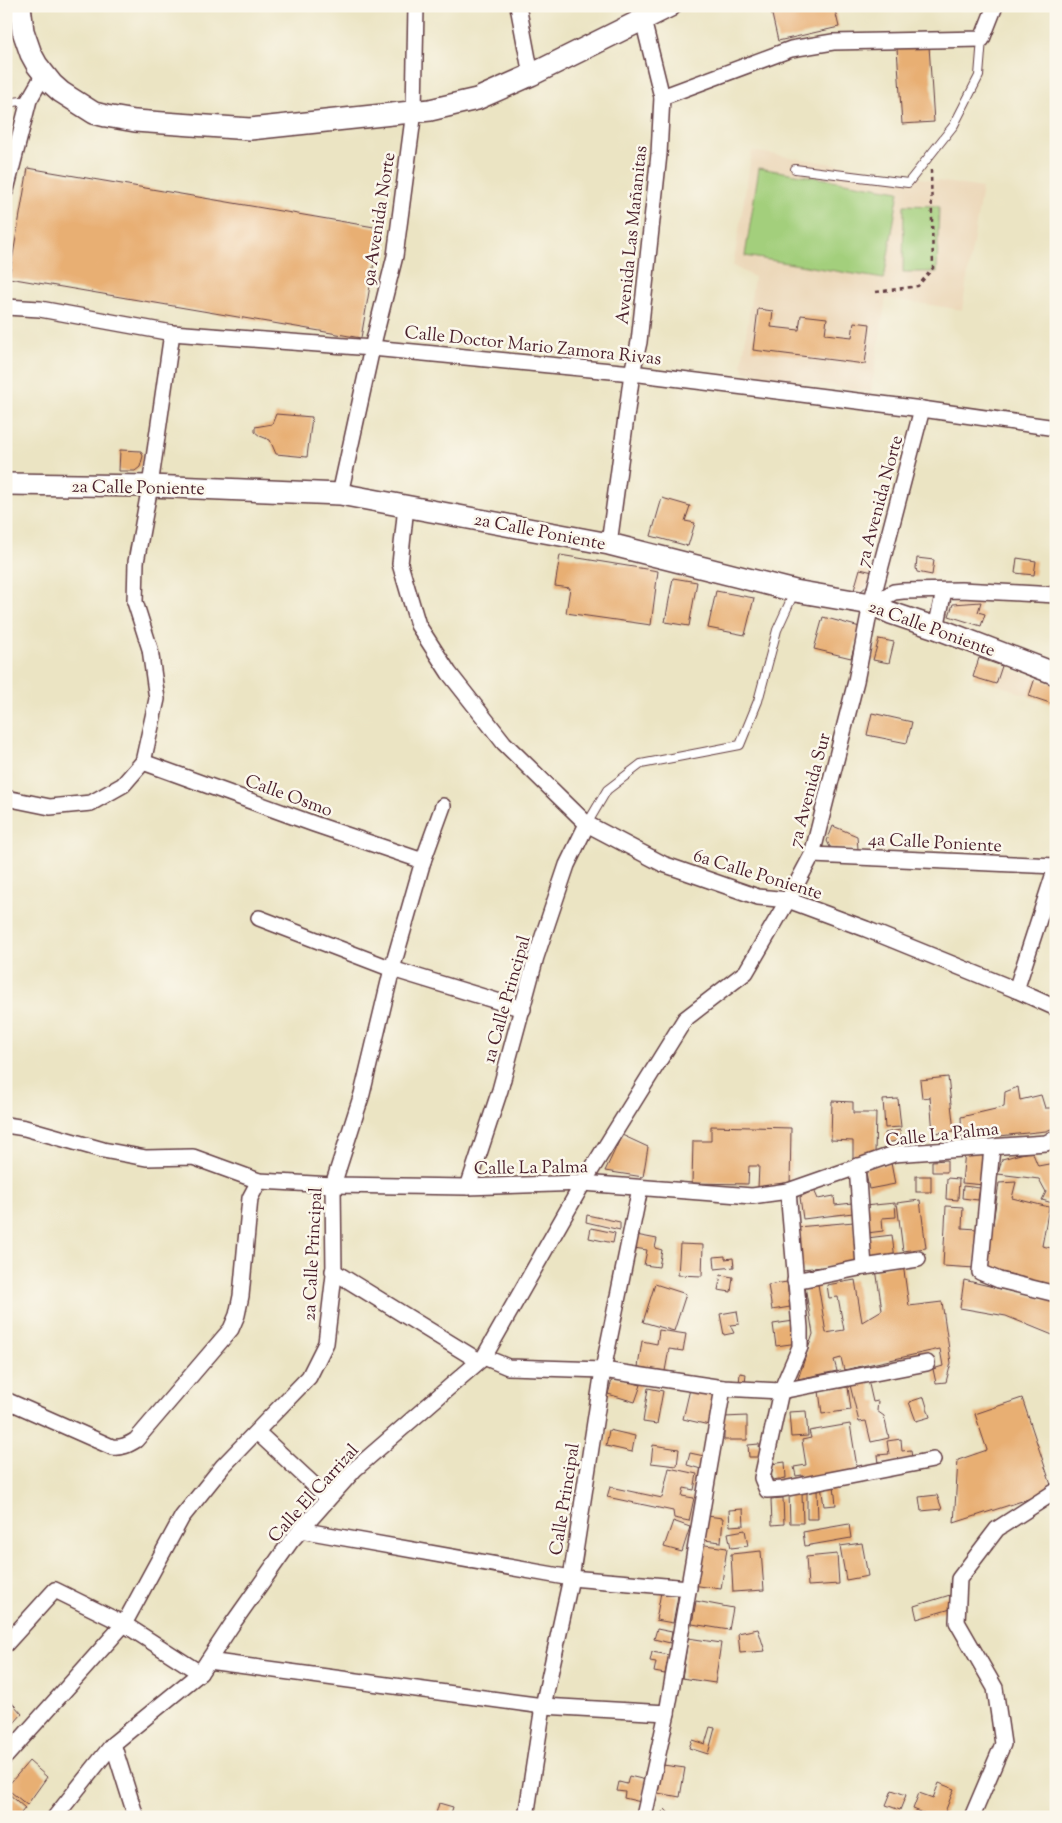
<svg xmlns="http://www.w3.org/2000/svg" width="1062" height="1823" font-family="'Sorts Mill Goudy',serif">
	<style>
		.built { fill: #ecd8ba }
		.green { fill: #a3cf7c; stroke: #767754 }
		.building { fill: #e8af73 }
		.lines { fill: none; stroke-linecap: round; stroke-linejoin: round }
		.lane-casing { stroke: #623d42; stroke-width: 10 }
		.street-casing { stroke: #623d42; stroke-width: 18 }
		.secondary-casing { stroke: #623d42; stroke-width: 24 }
		.path { stroke: #623d42; stroke-width: 2.5; stroke-dasharray: 4 4; stroke-linecap: butt }
		.lane { stroke: #fff; stroke-width: 8 }
		.street { stroke: #fff; stroke-width: 15 }
		.secondary { stroke: #fff; stroke-width: 21 }
		.labels { text-anchor: middle; stroke-width: 5; stroke-linejoin: round; paint-order: stroke }
		.street-label { font-size: 18px; fill: #4a1f2b; stroke: #fbf7ec }
	</style>
	<rect width="100%" height="100%" fill="#fbf7ec"/>
	<filter id="ink" filterUnits="userSpaceOnUse"><feTurbulence type="fractalNoise" baseFrequency=".02" numOctaves="2"/><feDisplacementMap in="SourceGraphic" scale="10" xChannelSelector="R" yChannelSelector="G"/><feConvolveMatrix kernelMatrix="1 2 1 2 8 2 1 2 1" color-interpolation-filters="sRGB"/></filter>
	<filter id="wash" filterUnits="userSpaceOnUse"><feTurbulence type="fractalNoise" baseFrequency=".0096" numOctaves="4" result="noise"/><feDisplacementMap in="SourceGraphic" scale="20" xChannelSelector="R" yChannelSelector="G"/><feGaussianBlur stdDeviation="1.12" result="paint"/><feColorMatrix in="noise" values="0 0 0 0 0 0 0 0 0 0 0 0 0 0 0 0 0 1.4 0 .05"/><feComposite in="paint" operator="in"/></filter>
	<g filter="url(#wash)">
		<rect width="100%" height="100%" fill="#ebe4c3"/>
		<g class="built">
			<path d="M752,151L982,188L962,310L886,298L871,392L745,372L742,364L754,277L733,266Z"/>
			<path d="M1002,666L1035,678L1029,696L996,684Z"/>
		</g>
		<g class="green">
			<path d="M759,168L899,191L884,279L745,256Z"/>
			<path d="M904,205L939,206L937,272H903Z"/>
		</g>
		<g id="blocks">
			<g class="building">
				<path d="M770,6H823L824,8L834,6L839,27L778,41Z"/>
				<path d="M929,46L934,122L902,124L897,48Z"/>
				<path d="M28,168L380,228L361,338L9,278Z"/>
				<path d="M758,309L773,311L771,327L799,330L801,315L827,318L825,334L852,337L854,322L870,324L865,364L753,350Z"/>
				<path d="M276,414L312,417L307,457L276,454L270,440L260,436L255,432V427L272,424Z"/>
				<path d="M120,450L141,451L143,456L140,467L135,471H119Z"/>
				<path d="M662,498L690,506L685,521L695,523L688,546L651,536Z"/>
				<path d="M560,555L658,571L651,625L566,613L570,588L555,586Z"/>
				<path d="M917,558L934,560L932,575L917,572L916,568Z"/>
				<path d="M1017,558L1036,561L1034,575L1015,573Z"/>
				<path d="M860,569L873,572L867,586L860,592L854,590Z"/>
				<path d="M673,578L697,582L689,626L665,622Z"/>
				<path d="M716,591L754,598L745,635L708,628Z"/>
				<path d="M981,602L978,612L985,614L981,626L949,616L953,604Z"/>
				<path d="M823,617L860,627L851,658L814,649Z"/>
				<path d="M879,639L894,642L889,663L873,660Z"/>
				<path d="M979,658L1002,666L996,684L973,677Z"/>
				<path d="M1035,678L1056,685V705L1029,696Z"/>
				<path d="M872,713L912,722L907,743L867,735Z"/>
				<path d="M833,826L857,836L858,849H837L830,847L827,841Z"/>
				<path d="M948,1077L954,1131L933,1133L930,1097L922,1098L920,1080Z"/>
				<path d="M1018,1087L1020,1100L1041,1095L1045,1108H1056V1127L1046,1131L962,1140L961,1117L1004,1107L1005,1092Z"/>
				<path d="M898,1099L901,1127L885,1128L883,1100Z"/>
				<path d="M832,1101L853,1102V1113H876L875,1153L853,1164V1141L831,1140Z"/>
				<path d="M711,1126L791,1128L790,1188H758L759,1166H749L748,1184L692,1183L693,1141H711Z"/>
				<path d="M900,1130L901,1140L887,1143L885,1133Z"/>
				<path d="M622,1135L648,1147L643,1177L605,1171Z"/>
				<path d="M965,1151L986,1153L984,1185L962,1183Z"/>
				<path d="M1032,1151L1038,1166L1054,1163L1052,1152L1056,1151V1204L1042,1200L1046,1192L1039,1179L998,1174L1002,1159Z"/>
				<path d="M947,1160V1172H932V1161Z"/>
				<path d="M891,1163L895,1184L869,1189L865,1168Z"/>
				<rect x="916" y="1176" width="15" height="16"/>
				<path d="M947,1178L959,1179L958,1200L946,1199Z"/>
				<path d="M1016,1182L1012,1198L1049,1207L1042,1246L1056,1249V1286L986,1268L999,1183Z"/>
				<path d="M963,1186L980,1188L978,1200L962,1198Z"/>
				<path d="M814,1190L818,1199L834,1196L835,1205L852,1203L853,1213L803,1219L800,1197Z"/>
				<path d="M920,1200L926,1248L903,1251L897,1203Z"/>
				<path d="M895,1203L896,1217L882,1218L883,1231L867,1233L864,1206Z"/>
				<path d="M946,1206L963,1207L962,1228L977,1229L975,1268L943,1266Z"/>
				<path d="M587,1215L620,1222V1230L586,1222Z"/>
				<path d="M854,1222L858,1264L801,1269L797,1227Z"/>
				<path d="M591,1228L615,1233L613,1243L589,1238Z"/>
				<path d="M636,1235L657,1239L655,1248L662,1250L659,1267L644,1265L647,1250L634,1248Z"/>
				<path d="M892,1235L895,1259L870,1263L867,1238Z"/>
				<path d="M680,1244L703,1245L702,1276L678,1275Z"/>
				<path d="M725,1256V1259L733,1258L734,1267L715,1269L714,1257Z"/>
				<path d="M903,1264L909,1306L942,1302L951,1363L946,1382L936,1383L933,1369L943,1366L940,1349L844,1370L841,1358L834,1360L837,1371L798,1379L813,1334L805,1286L818,1284L826,1333L844,1330L838,1297L829,1298L827,1285L855,1280L862,1322L882,1310L876,1269Z"/>
				<path d="M721,1275L733,1277L731,1292L718,1290Z"/>
				<path d="M964,1280L1056,1302L1055,1336L1006,1316L960,1308Z"/>
				<path d="M787,1282L790,1307L772,1310L768,1285Z"/>
				<path d="M655,1284L686,1294L674,1331L643,1322Z"/>
				<path d="M737,1311L739,1324L730,1325L734,1333L724,1335L720,1314Z"/>
				<path d="M794,1321L798,1343L776,1346L773,1324Z"/>
				<path d="M659,1330L686,1334L683,1351L669,1349L665,1371L638,1367L642,1341L657,1344Z"/>
				<path d="M740,1373L746,1374L745,1384H739Z"/>
				<path d="M613,1377L641,1385L635,1402L608,1394Z"/>
				<path d="M868,1380L873,1402L878,1401L877,1411L884,1416L889,1438L871,1442L866,1421L859,1422L850,1385Z"/>
				<path d="M848,1387L851,1410L822,1414L819,1391Z"/>
				<path d="M648,1388L663,1391L657,1424L643,1422Z"/>
				<path d="M690,1389L716,1396L709,1425L683,1419Z"/>
				<path d="M924,1397L930,1417L916,1421L909,1402Z"/>
				<path d="M1022,1398L1053,1491L954,1523L958,1460L987,1450L975,1414Z"/>
				<path d="M806,1411L808,1436L791,1437L789,1412Z"/>
				<path d="M747,1416V1440H724V1417Z"/>
				<path d="M850,1424L858,1473L803,1482L802,1475L796,1476L794,1467L806,1465L802,1440L811,1438L809,1431Z"/>
				<path d="M609,1430L635,1436L632,1452L606,1446Z"/>
				<path d="M901,1439L902,1451L911,1450L912,1459L879,1463L878,1455L889,1454L887,1441Z"/>
				<path d="M759,1444L760,1457H749L748,1445Z"/>
				<path d="M653,1445L679,1449L677,1466L651,1463Z"/>
				<path d="M690,1453L704,1456L701,1469L687,1465Z"/>
				<path d="M785,1462L786,1478L772,1480L771,1464Z"/>
				<path d="M669,1468L697,1474L694,1490L684,1488L682,1496L694,1498L689,1521L674,1518L673,1511L607,1497L610,1487L662,1498Z"/>
				<path d="M834,1485L836,1505L824,1506L821,1486Z"/>
				<path d="M817,1490L818,1519H807V1491Z"/>
				<path d="M789,1494H802L803,1523H790Z"/>
				<path d="M937,1495L942,1509L921,1511L919,1497Z"/>
				<path d="M783,1498L784,1524L772,1525L771,1499Z"/>
				<path d="M743,1509L744,1525L730,1526L729,1510Z"/>
				<path d="M707,1516L723,1518L721,1542L704,1540Z"/>
				<path d="M673,1521L690,1527L682,1552L664,1547Z"/>
				<path d="M849,1524L851,1538L805,1546L803,1532Z"/>
				<path d="M745,1530L748,1546L731,1548L728,1533Z"/>
				<path d="M862,1543L868,1576L846,1580L840,1546Z"/>
				<path d="M698,1544L727,1548L721,1589L692,1585Z"/>
				<path d="M761,1551L764,1590L733,1592L731,1554Z"/>
				<path d="M837,1554L839,1584L808,1586L806,1557Z"/>
				<path d="M661,1592L678,1596L673,1623L656,1620Z"/>
				<path d="M950,1595L954,1608L917,1619L914,1606Z"/>
				<path d="M696,1601L733,1608L729,1630L692,1624Z"/>
				<path d="M657,1629L672,1632L670,1643L654,1639Z"/>
				<path d="M758,1629L765,1651L740,1653L738,1633Z"/>
				<path d="M688,1638L721,1643L715,1683L682,1678Z"/>
				<path d="M652,1652L669,1655L665,1674L654,1672L656,1662L650,1661Z"/>
				<path d="M6,1696L22,1714L8,1730L6,1727Z"/>
				<path d="M710,1727L715,1728L708,1754L689,1748L692,1740L705,1744Z"/>
				<path d="M29,1761L47,1777L27,1805L6,1788Z"/>
				<path d="M663,1765L685,1768L680,1797L658,1793Z"/>
				<path d="M629,1776L646,1780L641,1802L624,1798L625,1792L617,1791L619,1782L627,1784Z"/>
				<path d="M939,1783L954,1789L943,1817H934L913,1809L919,1793L933,1798Z"/>
				<path d="M892,1790L906,1795L900,1810L886,1805Z"/>
				<path d="M9,1794L25,1808L18,1817H6V1797Z"/>
				<path d="M439,1803L453,1807L450,1817H435Z"/>
				<path d="M665,1809L672,1817H657Z"/>
			</g>
		</g>
	</g>
	<g filter="url(#ink)">
		<use href="#blocks" fill-opacity="0" stroke="#623d42" stroke-width="1"/>
		<g class="lines">
			<g class="lane-casing">
				<g id="lane">
					<path d="M6,103L29,100"/>
					<path d="M795,169L908,183L954,125L979,76L982,39"/>
					<path d="M587,824L607,790L641,764L740,745L758,701L777,630L794,593"/>
				</g>
			</g>
			<g class="street-casing">
				<g id="street">
					<path d="M518,6L531,75"/>
					<path d="M662,97L791,49L833,42L982,39L995,6"/>
					<path d="M6,190L29,100L44,74"/>
					<path d="M6,307L40,309L172,333L372,348L632,373L922,409L1056,428"/>
					<path d="M340,494L372,348L395,256L414,111L416,6"/>
					<path d="M406,506L400,564L418,625L449,673L504,743L587,824L663,864L758,897L788,900L866,929L1016,990L1056,1008"/>
					<path d="M609,544L632,373L639,342L659,154L662,97L643,20"/>
					<path d="M871,604L894,592L903,591L961,590L1056,595"/>
					<path d="M936,628L944,591"/>
					<path d="M143,762L314,824L423,861"/>
					<path d="M6,798L50,807L91,803L123,785L143,762L157,699L150,649L135,602L136,562L150,486L172,333"/>
					<path d="M812,855L1056,866"/>
					<path d="M259,918L392,969L523,1009"/>
					<path d="M1016,990L1056,867"/>
					<path d="M6,1125L25,1128L103,1150L146,1158L193,1157L259,1181L333,1185L468,1187L583,1183L752,1196L788,1191L894,1154L1046,1143L1056,1138"/>
					<path d="M992,1148L980,1272L999,1280L1056,1294"/>
					<path d="M857,1166L864,1267"/>
					<path d="M468,1187L500,1090L536,957L567,865L587,824"/>
					<path d="M788,1191L800,1328V1347L781,1391L762,1478L767,1490L783,1489L933,1460"/>
					<path d="M333,1271L479,1361"/>
					<path d="M795,1281L864,1267L918,1259"/>
					<path d="M484,1357L508,1367L603,1370L723,1388L781,1391L927,1363"/>
					<path d="M8,1401L112,1447C122,1448 128,1445 136,1440L231,1329L237,1315L241,1296L250,1198L259,1181"/>
					<path d="M257,1432L328,1498"/>
					<path d="M300,1530L571,1578L689,1588"/>
					<path d="M6,1644L55,1590L124,1624L200,1673"/>
					<path d="M208,1661L543,1706L667,1713"/>
					<path d="M113,1744L136,1817"/>
					<path d="M6,1756L124,1624L182,1517L223,1466L309,1377L326,1343L334,1275L333,1185L362,1094L392,969L423,861L443,806"/>
					<path d="M645,1812L667,1713L723,1388"/>
					<path d="M55,1817L113,1744L200,1673L233,1623L291,1541L355,1469L484,1357L583,1183L685,1019L746,972L788,900L812,855L856,681L871,604L922,409"/>
					<path d="M526,1817L543,1706L571,1578L603,1370L640,1188"/>
					<path d="M972,1817L1003,1744L995,1688L957,1622L959,1579L997,1529L1056,1491"/>
				</g>
			</g>
			<g class="secondary-casing">
				<g id="secondary">
					<path d="M20,6L23,31L31,54L37,65L52,84L61,92L94,113L106,116L135,121L250,129L430,110L464,102L477,99L531,75L670,6"/>
					<path d="M6,484L150,486L340,494L609,544L795,591L871,604L891,613L936,628L1056,674"/>
				</g>
			</g>
			<path class="path" d="M876,292L918,286L933,268L931,170"/>
			<use href="#lane" class="lane"/>
			<use href="#street" class="street"/>
			<use href="#secondary" class="secondary"/>
		</g>
	</g>
	<g class="labels">
		<g class="street-label">
			<text transform="translate(378 219) rotate(-81)" y="6">9a Avenida Norte</text>
			<text transform="translate(631 235) rotate(-84)" y="6">Avenida Las Mañanitas</text>
			<text transform="translate(533 345) rotate(6)" y="6">Calle Doctor Mario Zamora Rivas</text>
			<text transform="translate(138 487) rotate(1)" y="6">2a Calle Poniente</text>
			<text transform="translate(879 501) rotate(-75)" y="6">7a Avenida Norte</text>
			<text transform="translate(540 531) rotate(11)" y="6">2a Calle Poniente</text>
			<text transform="translate(932 628) rotate(20)" y="6">2a Calle Poniente</text>
			<text transform="translate(809 790) rotate(-75)" y="6">7a Avenida Sur</text>
			<text transform="translate(289 795) rotate(20)" y="6">Calle Osmo</text>
			<text transform="translate(935 842) rotate(3)" y="6">4a Calle Poniente</text>
			<text transform="translate(758 874) rotate(17)" y="6">6a Calle Poniente</text>
			<text transform="translate(506 999) rotate(-74)" y="6">1a Calle Principal</text>
			<text transform="translate(942 1134) rotate(-6)" y="6">Calle La Palma</text>
			<text transform="translate(531 1167) rotate(-1)" y="6">Calle La Palma</text>
			<text transform="translate(312 1254) rotate(-87)" y="6">2a Calle Principal</text>
			<text transform="translate(313 1493) rotate(-48)" y="6">Calle El Carrizal</text>
			<text transform="translate(564 1499) rotate(-81)" y="6">Calle Principal</text>
		</g>
	</g>
	<rect width="1062" height="1823" fill="none" stroke="#fbf7ec" stroke-width="25"/>
</svg>
